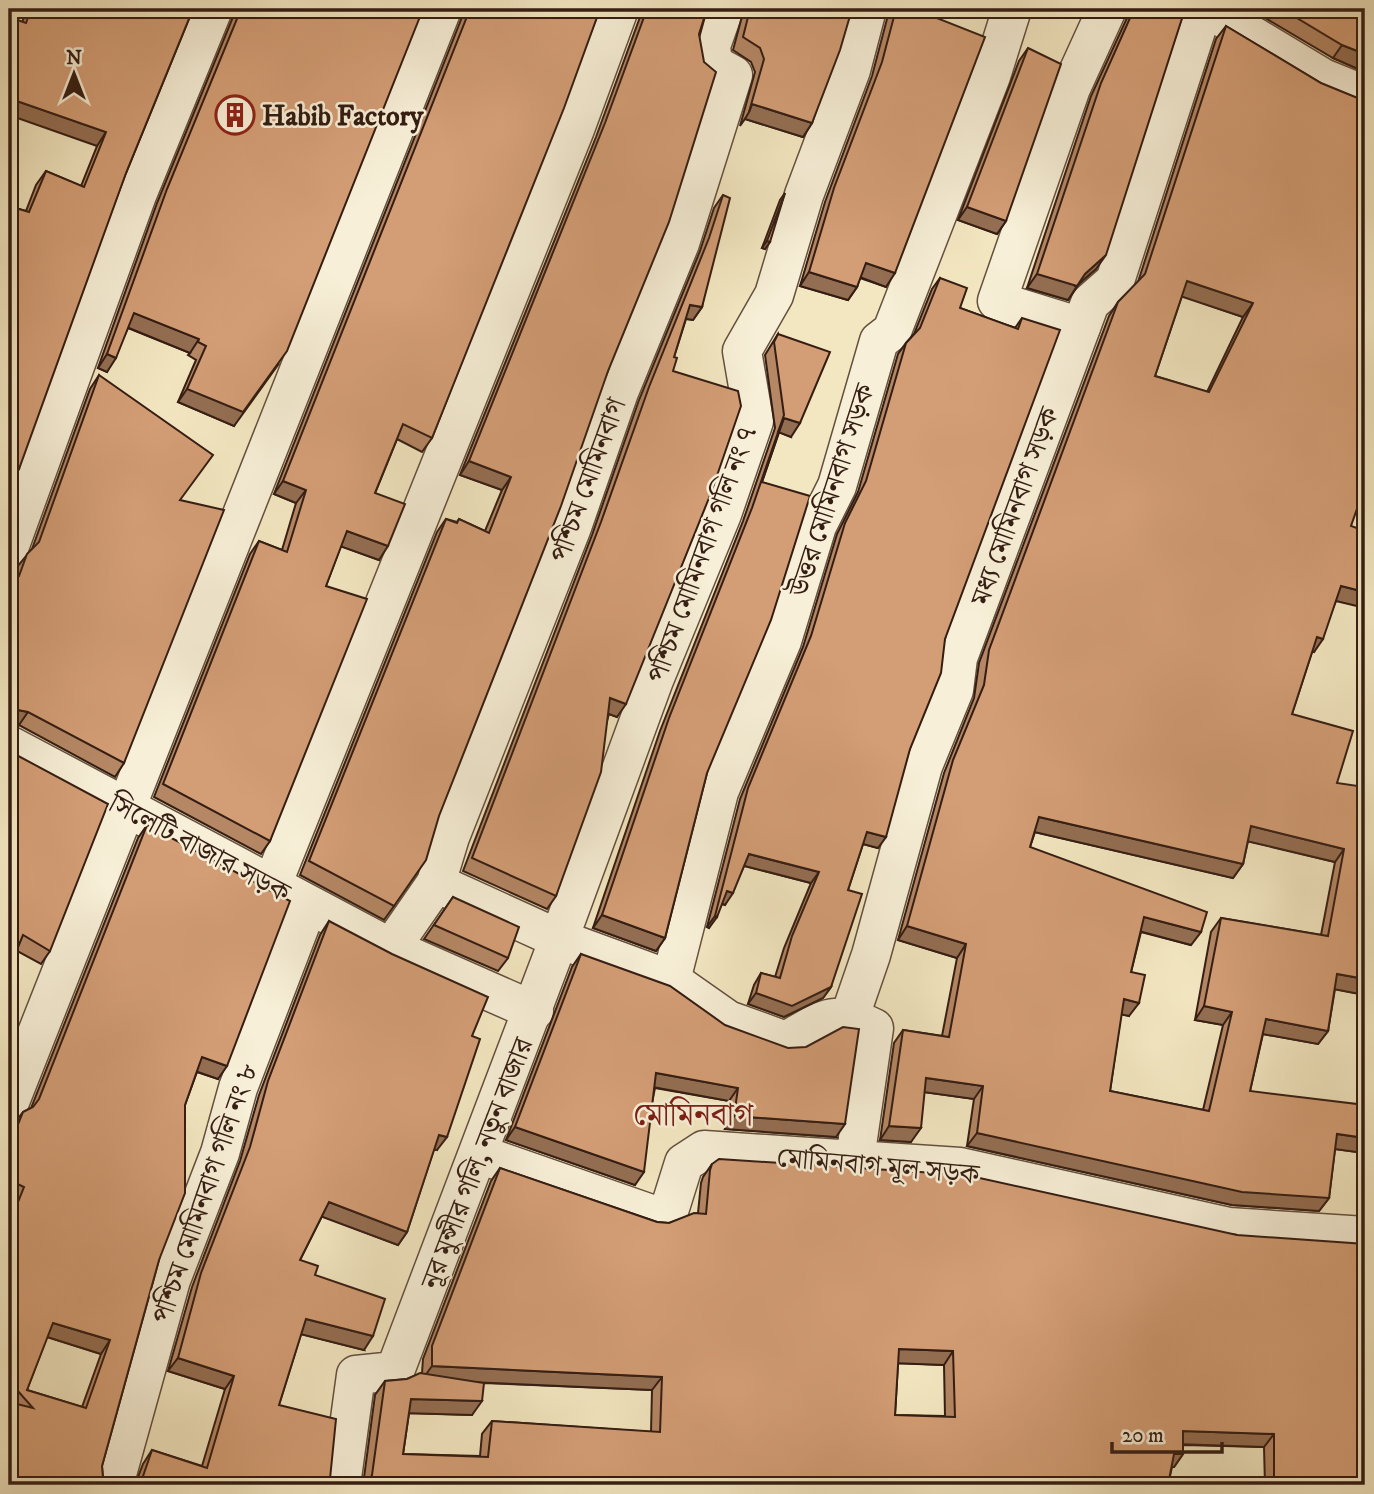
<svg xmlns="http://www.w3.org/2000/svg" width="1374" height="1494" font-family="'IM FELL DW Pica','Noto Serif Bengali',serif">
	<style>
		.lines { fill: none; stroke-linecap: round; stroke-linejoin: round }
		.minor-casing { stroke: #64503e; stroke-width: 41 }
		.minor { stroke: #f7efd7; stroke-width: 38 }
		.wall { fill: #b58765; stroke: #341d13; stroke-width: 2; fill-rule: evenodd }
		.shaded-wall { fill: #946e52; stroke: #341d13; stroke-width: 2 }
		.building { fill: #d39d75; stroke: #341d13; stroke-width: 2; fill-rule: evenodd }
		.labels { text-anchor: middle; stroke-width: 5; stroke-linejoin: round; paint-order: stroke }
		.poi-label { font-size: 28px; font-weight: bold; fill: #341d13; stroke: #f7efd7; text-anchor: start }
		.street-label { font-size: 28px; fill: #341d13; stroke: #f7efd7 }
		.quarter-label { font-size: 32px; fill: #7a1f14; stroke: #f7efd7 }
	</style>
	<rect width="100%" height="100%" fill="#f3e7c1"/>
	<filter id="stains"><feTurbulence type="fractalNoise" baseFrequency=".00286" numOctaves="4"/><feColorMatrix values="0 0 0 0 .2 0 0 0 0 .09 0 0 0 0 .02 0 0 0 .5 -.17"/></filter>
	<radialGradient id="worn" r=".72"><stop offset=".6" stop-color="#630" stop-opacity="0"/><stop offset="1" stop-color="#630" stop-opacity=".3"/></radialGradient>
	<g class="lines">
		<g class="minor-casing">
			<g id="minor">
				<path d="M1208,9L1323,78L1365,95"/>
				<path d="M1081,327L997,301L1071,88L1107,9"/>
				<path d="M9,548L137,195L213,9"/>
				<path d="M9,745L391,948L534,1011"/>
				<path d="M272,885L575,129L619,9"/>
				<path d="M391,948L436,883L450,837L572,527L619,392L680,243L733,75L713,64L711,46L724,9"/>
				<path d="M671,980L719,792L782,641L817,526L837,486L879,341L892,331L991,76L1012,9"/>
				<path d="M850,1016L871,955L923,766L954,690L958,658L1090,303L1115,281L1203,9"/>
				<path d="M9,1104L442,9"/>
				<path d="M479,1154L654,1215L669,1211L684,1163L704,1150L960,1167L1229,1227L1365,1236"/>
				<path d="M855,1159L874,1028C834,1008 822,1020 786,1041L728,1020L671,980L559,939L654,680L722,514L754,421L742,351L774,295L804,195L851,70L867,9"/>
				<path d="M114,1485L171,1280L220,1153L238,1088L308,905"/>
				<path d="M341,1485L356,1375L395,1371L559,939L436,883"/>
			</g>
		</g>
		<use href="#minor" class="minor"/>
	</g>
	<g class="wall">
		<path d="M28,9H193L126,173L10,482L9,206L26,211L36,185L46,171L81,186L97,146L22,22Z"/>
		<path d="M234,9H423L234,426L178,402L196,360L188,355L190,353L128,328L107,372L98,368L157,203L233,17Z"/>
		<path d="M463,9H600L432,438L422,452L397,439L375,493L379,560L341,546L326,586L270,841L261,854L154,797L250,554L259,541L282,550L296,503L274,494L462,17Z"/>
		<path d="M640,9H707L608,371L394,906L384,920L300,875L437,532L446,519L457,522L459,519L485,531L502,490L460,475L596,137L640,17Z"/>
		<path d="M744,9H852L812,123L803,137L745,119L740,126L755,72L751,62L733,50Z"/>
		<path d="M888,9H936L934,17L886,287L860,278L857,287L848,300L800,286L825,202L872,76L888,15Z"/>
		<path d="M1128,9H1185L1096,269L1079,284L1068,300L1027,288L1091,96L1127,18Z"/>
		<path d="M1250,9H1365V72L1333,58Z"/>
		<path d="M1226,26L1321,83L1351,526L1336,601L1314,652H1312L1292,714L1337,783L1365,995L1335,989L1328,1031L1318,1044L1263,1034L1250,1091L1364,1153L1335,1149L1329,1198L1319,1211L1232,1205L967,1146L974,1099L924,1092L911,1142L880,1140L894,1043L903,1030L942,1036L957,958L898,940L944,773L974,698L979,663L1109,316L1118,302L1138,282L1216,39ZM1182,296L1243,317L1207,392L1155,376ZM1035,832L1233,878L1243,864L1248,841L1335,862L1321,935L1221,918L1211,932L1195,1020L1223,1025L1203,1110L1110,1091L1121,1014L1129,1016L1131,972L1141,932L1191,945L1030,847Z"/>
		<path d="M1028,48L1006,221L997,234L958,220L1019,61Z"/>
		<path d="M785,193L765,249L762,248L780,200Z"/>
		<path d="M723,195L702,307L693,320L686,319L674,357L673,371L617,717L609,714L556,896L547,909L463,871L592,535L639,400L700,251L714,208Z"/>
		<path d="M940,278L960,308L1015,328L1022,318L945,639L878,848L863,844L848,890L831,987L823,998L784,1017L748,1004L754,985L761,973L775,977L784,948L811,883L744,866L725,905L722,904L709,928L707,927L740,799L803,647L837,534L858,492L898,354L906,343L914,334L932,289Z"/>
		<path d="M778,334L791,437L779,432L762,482L707,773L665,938L656,951L593,928L660,731L743,521L775,428L765,355Z"/>
		<path d="M99,375L180,500L124,763L115,777L19,725L9,723L15,574L17,567L32,549L90,389Z"/>
		<path d="M1365,699V735L1359,734Z"/>
		<path d="M9,751L50,951L41,964L17,951Z"/>
		<path d="M147,825L218,1079L197,1072L185,1105L159,1260L102,1466L103,1478L9,1485V1216L15,1201L9,1198V1136L13,1125L23,1112L31,1108L138,838ZM47,1337L101,1354L82,1407L27,1390Z"/>
		<path d="M453,897L508,958L498,971L424,939Z"/>
		<path d="M329,921L472,1036L437,1150L434,1149L407,1232L398,1245L322,1216L300,1260L315,1275L364,1350L301,1334L279,1405L334,1485H135L143,1464L152,1450L202,1466L225,1389L168,1371L192,1287L240,1161L259,1095L320,935Z"/>
		<path d="M581,954L836,1137L725,1129L729,1101L655,1088L635,1185L506,1140L572,967Z"/>
		<path d="M712,1164L1237,1235L1365,1485H1265L1264,1447L1183,1445V1454L1174,1467H1172L1168,1485H363L375,1395L385,1381L407,1379L422,1373L423,1359L491,1181L500,1168L657,1222L669,1223L698,1213L701,1183L703,1177ZM898,1363L944,1365L945,1416L895,1415ZM483,1383L652,1390L651,1432L492,1421L482,1434L480,1456L403,1454L409,1413L472,1415Z"/>
	</g>
	<g class="shaded-wall">
		<path d="M1342,45L1365,54V72L1333,58Z"/>
		<path d="M14,100L106,132L97,146L9,115V107Z"/>
		<path d="M752,104L812,123L803,137L745,119L749,112Z"/>
		<path d="M967,207L1006,221L997,234L958,220Z"/>
		<path d="M767,241L770,242L765,249L762,248Z"/>
		<path d="M1106,255L1096,269L1076,286H1077L1068,300L1027,288L1037,274H1085Z"/>
		<path d="M866,263L895,273L886,287L857,276Z"/>
		<path d="M809,272L857,287L848,300L800,286Z"/>
		<path d="M1187,281L1253,303L1243,317L1177,295Z"/>
		<path d="M690,305L702,307L693,320L681,318Z"/>
		<path d="M134,313L199,339L190,353L124,326Z"/>
		<path d="M107,354L116,358L107,372L98,368Z"/>
		<path d="M278,365L234,426L178,402L187,389Z"/>
		<path d="M784,418L800,423L791,437L778,432Z"/>
		<path d="M469,461L511,477L502,490L460,475Z"/>
		<path d="M9,464L19,469L10,482H9Z"/>
		<path d="M283,481L306,490L296,503L274,494Z"/>
		<path d="M347,531L388,546L379,560L337,545Z"/>
		<path d="M1341,586L1365,592V608L1332,600Z"/>
		<path d="M1317,637L1323,639L1314,652L1307,650Z"/>
		<path d="M610,698L626,704L617,717L601,711Z"/>
		<path d="M18,710L28,712L19,725L9,723V712Z"/>
		<path d="M1365,724V735L1359,734Z"/>
		<path d="M1039,817L1243,864L1233,878L1030,831Z"/>
		<path d="M1251,826L1344,849L1335,862L1242,840Z"/>
		<path d="M867,832L886,837L878,848L859,843Z"/>
		<path d="M749,854L819,872L811,883L741,865Z"/>
		<path d="M727,891L733,893L725,905L719,902Z"/>
		<path d="M602,915L665,938L656,951L593,928Z"/>
		<path d="M715,916L717,917L709,928L707,927Z"/>
		<path d="M1144,917L1201,932L1191,945L1135,930Z"/>
		<path d="M907,926L966,944L957,958L898,940Z"/>
		<path d="M1337,974L1365,979V995L1328,988Z"/>
		<path d="M831,987L823,998L784,1017L748,1004L756,993Z"/>
		<path d="M1124,999L1139,1003L1129,1016L1114,1013Z"/>
		<path d="M1204,1006L1232,1012L1223,1025L1195,1020Z"/>
		<path d="M1266,1019L1328,1031L1318,1044L1257,1033Z"/>
		<path d="M202,1057L227,1066L218,1079L192,1070Z"/>
		<path d="M656,1073L738,1088L729,1101L647,1086Z"/>
		<path d="M926,1078L983,1086L974,1099L916,1091Z"/>
		<path d="M734,1116L845,1124L836,1137L725,1129Z"/>
		<path d="M889,1126L921,1128L911,1142L880,1140Z"/>
		<path d="M515,1127L644,1172L635,1185L506,1140Z"/>
		<path d="M977,1133L1329,1198L1319,1211L1232,1205L967,1146Z"/>
		<path d="M1337,1134L1365,1138V1151L1364,1153L1327,1148Z"/>
		<path d="M439,1135L447,1137L437,1150L429,1149Z"/>
		<path d="M329,1202L407,1232L398,1245L320,1216Z"/>
		<path d="M306,1319L373,1336L364,1350L296,1333Z"/>
		<path d="M53,1323L110,1340L101,1354L44,1336Z"/>
		<path d="M899,1349L953,1351L944,1365L890,1363Z"/>
		<path d="M178,1358L234,1376L225,1389L168,1371Z"/>
		<path d="M432,1366L662,1377L652,1390L422,1380Z"/>
		<path d="M411,1399L482,1401L472,1415L402,1413Z"/>
		<path d="M1183,1431L1274,1434L1264,1447L1174,1444Z"/>
		<path d="M1174,1454H1183L1174,1467H1165Z"/>
		<path d="M733,1483L791,1484V1485H732Z"/>
	</g>
	<g class="building">
		<path d="M31,9H193L126,173L19,469L9,464V206L29,212L46,171L84,187L106,132L14,100L9,111V17L26,23Z"/>
		<path d="M241,9H423L287,351L243,412L187,389L206,346L198,342L199,339L134,313L116,358L107,354L167,189Z"/>
		<path d="M470,9H600L564,108L432,438L403,424L375,493L405,504L388,546L347,531L326,586L367,599L270,841L163,784L259,541L287,552L306,490L283,481Z"/>
		<path d="M647,9H707L699,34L704,62L716,72L669,222L608,371L561,506L439,816L426,860L394,906L309,861L446,519L457,523L459,519L489,533L511,477L469,461L605,123Z"/>
		<path d="M750,9H852L840,50L812,123L752,104L749,112L764,59L760,48L743,37Z"/>
		<path d="M896,9H936L934,17L985,37L895,273L866,263L857,287L809,272L834,188L882,62Z"/>
		<path d="M1134,9H1185L1106,255L1085,274L1077,286L1037,274L1101,83Z"/>
		<path d="M1282,9H1365V54L1342,45Z"/>
		<path d="M1226,26L1321,83L1365,101V486L1351,526L1365,531V592L1341,586L1323,639L1317,637L1292,714L1353,731L1337,783L1365,787V979L1337,974L1328,1031L1266,1019L1250,1091L1365,1105V1138L1337,1134L1329,1198L1242,1192L977,1133L983,1086L926,1078L921,1128L889,1126L903,1030L949,1037L966,944L907,926L953,760L984,685L989,650L1118,302L1145,274ZM1187,281L1253,303L1209,392L1155,376ZM1039,817L1243,864L1251,826L1344,849L1328,936L1221,918L1204,1006L1232,1012L1209,1111L1110,1091L1124,999L1139,1003L1145,975L1131,972L1144,917L1201,932L1207,912L1030,847Z"/>
		<path d="M1028,48L1061,64L1006,221L967,207Z"/>
		<path d="M785,193L770,242L767,241Z"/>
		<path d="M723,195L730,198L702,307L690,305L674,357L677,358L673,371L738,391L741,406L711,493L626,704L610,698L601,772L556,896L472,858L601,522L649,387L709,238Z"/>
		<path d="M940,278L967,288L960,308L1018,329L1022,318L1060,330L945,639L941,673L910,749L886,837L867,832L848,890L862,894L831,987L792,1006L756,993L761,973L780,978L792,936L819,872L749,854L733,893L727,891L717,917L715,916L748,788L811,636L845,523L866,481L906,343L920,328Z"/>
		<path d="M778,334L830,352L800,423L784,418L762,482L810,496L771,620L707,773L665,938L602,915L669,718L752,508L784,415L774,342Z"/>
		<path d="M99,375L213,455L180,500L224,510L124,763L28,712L18,710L9,712V572L19,576L27,554L39,542Z"/>
		<path d="M9,751L108,804L50,951L23,935L9,969Z"/>
		<path d="M147,825L290,901L227,1066L202,1057L185,1105V1193L159,1260L102,1466L103,1478L107,1485H9V1402L33,1408L9,1381V1216L12,1217L24,1187L9,1180V1147L23,1112L33,1107L39,1099ZM53,1323L110,1340L86,1408L27,1390Z"/>
		<path d="M453,897L519,927L508,958L434,925Z"/>
		<path d="M329,921L392,954L488,997L472,1036L480,1039L447,1137L439,1135L407,1232L329,1202L300,1260L318,1266L315,1275L385,1299L373,1336L306,1319L279,1405L336,1419L330,1479L334,1485H140L152,1450L207,1468L234,1376L178,1358L201,1273L250,1147L268,1081Z"/>
		<path d="M581,954L670,986L725,1025L788,1048L806,1047L843,1027L859,1029L845,1124L734,1116L738,1088L656,1073L644,1172L515,1127Z"/>
		<path d="M719,1159L966,1175L1237,1235L1365,1244V1485H1274V1434L1183,1431V1454H1174L1168,1485H791V1484L733,1483V1485H367L372,1475L385,1381L407,1379L420,1373L484,1383L482,1401L411,1399L403,1454L488,1457L492,1421L660,1432L662,1377L432,1366V1346L500,1168L657,1222L669,1223L694,1213L706,1214L710,1170L712,1164ZM899,1349L953,1351L955,1417L895,1415Z"/>
	</g>
	<defs>
		<g id="building-ring" transform="scale(2.0125)"><circle r="9.5" fill="#f7efd7" stroke="#8f2418" stroke-width="1.5"/><path d="M-4-6H4V6H1V3H-1V6H-4ZM-2.5-4.3h1.7v1.8h-1.7ZM.8-4.3h1.7v1.8H.8ZM-2.5-1h1.7V.8h-1.7ZM.8-1h1.7V.8H.8Z" fill="#8f2418"/></g>
	</defs>
	<g fill-rule="evenodd">
		<use href="#building-ring" x="235" y="115"/>
	</g>
	<g class="labels">
		<g class="poi-label">
			<text x="262" y="125">Habib Factory</text>
		</g>
		<g class="street-label">
			<text transform="translate(587 480) rotate(-70)" y="10">পশ্চিম মোমিনবাগ</text>
			<text transform="translate(831 490) rotate(-72)" y="10">উত্তর মোমিনবাগ সড়ক</text>
			<text transform="translate(1014 506) rotate(-70)" y="10">মধ্য মোমিনবাগ সড়ক</text>
			<text transform="translate(701 554) rotate(-70)" y="10">পশ্চিম মোমিনবাগ গলি নং ৭</text>
			<text transform="translate(200 847) rotate(28)" y="10">সিলেটি বাজার সড়ক</text>
			<text transform="translate(476 1163) rotate(-69)" y="10">নূর মুন্সীর গলি, নতুন বাজার</text>
			<text transform="translate(878 1165) rotate(5)" y="10">মোমিনবাগ মূল সড়ক</text>
			<text transform="translate(204 1193) rotate(-71)" y="10">পশ্চিম মোমিনবাগ গলি নং ৮</text>
		</g>
		<g class="quarter-label">
			<text x="693" y="1125">মোমিনবাগ</text>
		</g>
	</g>
	<rect width="1374" height="1494" fill="none" stroke="#f3e7c1" stroke-width="35"/>
	<rect x="10" y="10" width="1353" height="1473" fill="none" stroke="#341d13" stroke-width="3.5"/>
	<rect x="18" y="18" width="1339" height="1459" fill="none" stroke="#341d13" stroke-width="2"/>
	<g transform="translate(74 74)" stroke="#f7efd7" stroke-width="5" paint-order="stroke">
	<path d="M0-5L12 26L0 18L-12 26Z" fill="#341d13"/>
	<text y="-10" font-size="19" font-weight="bold" text-anchor="middle" fill="#341d13">N</text>
	</g>
	<path d="M1112 1442v10h110v-10" fill="none" stroke="#341d13" stroke-width="3.5"/>
	<text x="1122" y="1442" font-size="21" fill="#341d13" stroke="#f7efd7" stroke-width="5" paint-order="stroke">20 m</text>
	<rect width="100%" height="100%" filter="url(#stains)"/>
	<rect width="100%" height="100%" fill="url(#worn)"/>
</svg>
